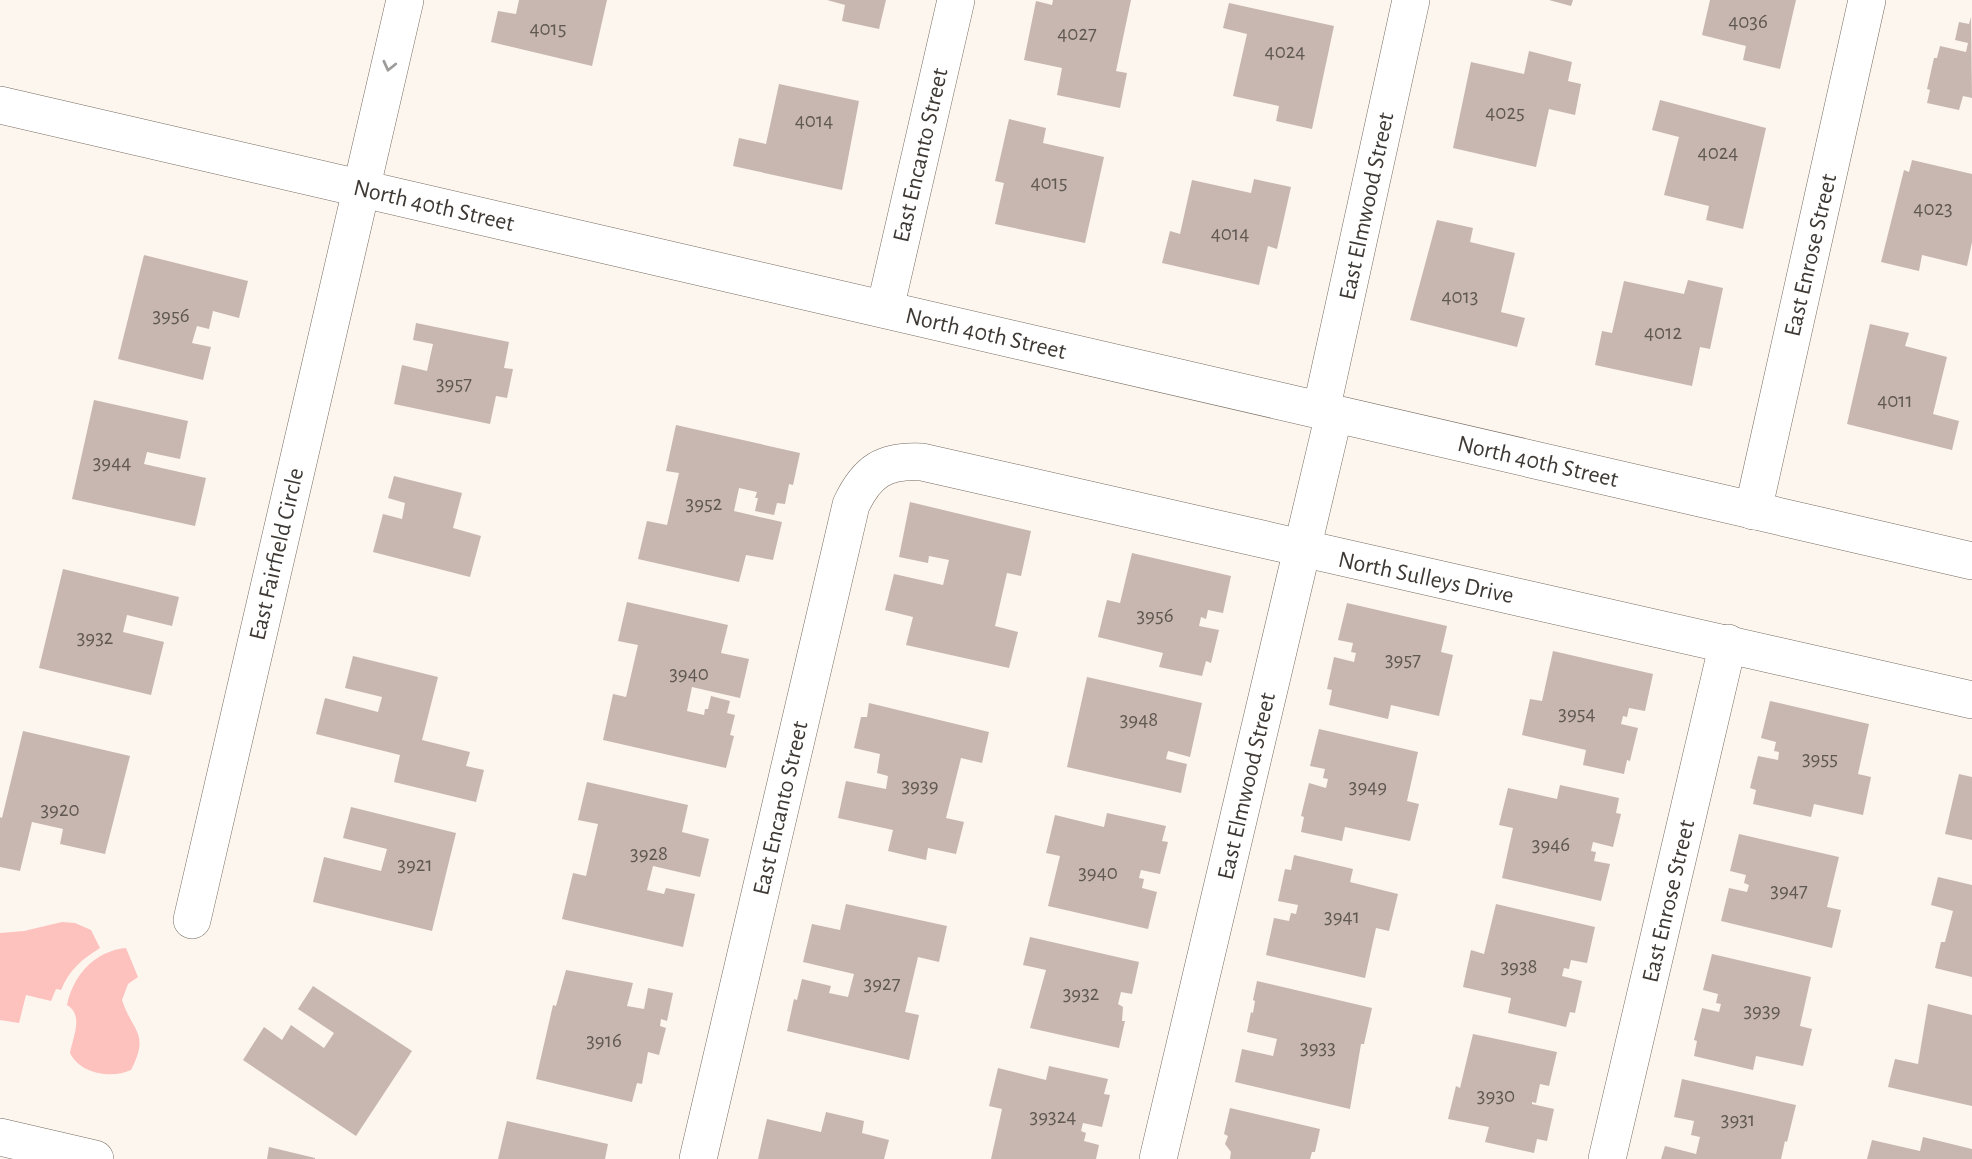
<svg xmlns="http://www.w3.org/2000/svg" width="1972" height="1159" font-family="'Alegreya Sans',sans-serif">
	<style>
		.green { fill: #fdc1be }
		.building { fill: #c8b7b0 }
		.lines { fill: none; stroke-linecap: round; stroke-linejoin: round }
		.minor-casing { stroke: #766b60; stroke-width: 38 }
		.minor { stroke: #fff; stroke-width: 37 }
		.oneway { stroke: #9e9c9a }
		.labels { text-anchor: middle; stroke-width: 5; stroke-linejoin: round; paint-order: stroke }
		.number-label { font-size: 21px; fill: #605853 }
		.street-label { font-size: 24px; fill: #3e3934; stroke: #fff }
	</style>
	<rect width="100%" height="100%" fill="#fdf6ee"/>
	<g class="green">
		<path d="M62,922L75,923L91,930L100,948C82,959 69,970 61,990L56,989L51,1001L26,995L19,1023L0,1020V933L24,931Z"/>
		<path d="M126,948L138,977L128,984L122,1000C133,1033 150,1033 131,1070C112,1079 80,1074 70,1053C73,1037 84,1015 67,1005C73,976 94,951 126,948Z"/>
	</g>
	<g class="building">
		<path d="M519,0H607L592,66L491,42L498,11L516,14Z"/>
		<path d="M827,0H886L879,29L842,21L845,5Z"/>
		<path d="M1053,0H1131L1116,71L1127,73L1120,108L1057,95L1062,68L1024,60L1036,1L1052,5Z"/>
		<path d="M1549,0H1573L1571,6Z"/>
		<path d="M1710,0H1796L1780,69L1743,60L1746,46L1702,35Z"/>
		<path d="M1229,3L1334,26L1312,129L1276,121L1279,106L1233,96L1247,34L1223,28Z"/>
		<path d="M1971,17L1972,98L1963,96L1959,110L1927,103L1930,90L1927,89L1934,58H1937L1940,46L1966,52L1968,43L1955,40L1959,22L1969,24Z"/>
		<path d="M1529,51L1572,62L1568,81L1581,84L1575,115L1549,109L1536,167L1453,148L1471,62L1524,74Z"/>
		<path d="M779,84L859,101L842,190L733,166L739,138L766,144Z"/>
		<path d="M1660,100L1766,128L1743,229L1706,220L1709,206L1664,195L1679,137L1652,130Z"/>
		<path d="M1009,119L1046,128L1043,143L1104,157L1085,243L995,224L1004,183L995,181Z"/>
		<path d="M1912,160L1972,174V242L1967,266L1922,255L1919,271L1881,262L1904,170L1909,172Z"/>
		<path d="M1254,179L1291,187L1277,249L1268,246L1259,285L1162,263L1170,231L1180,234L1192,180L1251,193Z"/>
		<path d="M1437,220L1473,228L1470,242L1515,253L1501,312L1525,318L1517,347L1410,320Z"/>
		<path d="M144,255L248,281L239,318L213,311L209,329L197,326L192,343L211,347L203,380L118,359Z"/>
		<path d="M1688,280L1723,288L1710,349L1700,347L1692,386L1595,365L1602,331L1612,333L1624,281L1684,294Z"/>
		<path d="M416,323L509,342L504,368L513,369L507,398L496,396L490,424L394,404L402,365L427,371L433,344L413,340Z"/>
		<path d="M1870,324L1909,333L1905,346L1947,357L1933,414L1959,421L1952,450L1847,424Z"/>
		<path d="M94,400L188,421L180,459L147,452L144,464L206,478L195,526L72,499Z"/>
		<path d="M676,425L800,453L793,485L789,484L785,504L777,503L774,515L755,511L758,498H755L757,492L739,488L734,511L782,522L773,560L746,555L739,582L638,559L647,521L667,525L679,473L666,471Z"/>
		<path d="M394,476L462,493L453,528L481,536L470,577L373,552L383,514L402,519L405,503L388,498Z"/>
		<path d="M910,502L1031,531L1021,576L1007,573L995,626L1018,632L1009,668L906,645L913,617L885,610L894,574L943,585L949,560L929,556L928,563L899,557Z"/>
		<path d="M1132,553L1231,576L1223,613L1208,610L1206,619L1201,617L1199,626L1219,630L1211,663L1206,661L1202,676L1159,667L1163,653L1098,637L1107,600L1120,603Z"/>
		<path d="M63,569L179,597L172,626L127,615L123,632L164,642L151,695L39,668Z"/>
		<path d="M627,602L728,625L721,653L749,659L740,698L692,687L687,711L704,715L705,709H708L711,696L730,701L727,713L735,715L730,735L734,736L726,768L603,740L613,694L626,697L638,645L618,641Z"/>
		<path d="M1347,603L1447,626L1441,652L1453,655L1439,716L1391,705L1388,719L1329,705L1332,690L1327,689L1334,657L1354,662L1356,653L1351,652L1353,643L1338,640Z"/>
		<path d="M1553,651L1653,674L1645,711L1629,708L1627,717L1623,716L1621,724L1638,728L1630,761L1627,760L1624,774L1583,765L1586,750L1522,735L1530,699L1542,701Z"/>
		<path d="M353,656L438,677L422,740L470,752L466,766L484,770L476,802L394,782L400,755L316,734L325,698L378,712L382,697L345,688Z"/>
		<path d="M1087,677L1202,703L1190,757L1168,751L1166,759L1187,764L1181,793L1067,767Z"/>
		<path d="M1770,701L1869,724L1858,774L1871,777L1863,815L1814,804L1811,817L1753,804L1756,790L1750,788L1758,756L1778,760L1779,752L1774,751L1776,742L1761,738Z"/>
		<path d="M869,703L989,732L982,763L961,758L946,818L964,822L956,854L928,848L926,860L888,851L893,830L838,818L846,781L886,789L888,776L877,773L880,754L854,748L861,717H867Z"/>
		<path d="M1319,729L1418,752L1407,801L1419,804L1410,841L1345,827L1342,841L1301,832L1304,817L1301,816L1309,783L1326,788L1328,779L1323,778L1325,769L1310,766Z"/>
		<path d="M23,731L130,756L105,854L60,844L63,829L32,822L20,871L0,867V817L2,818Z"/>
		<path d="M1959,774L1972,777V840L1945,834Z"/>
		<path d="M587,782L688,805L682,832L709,839L700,877L653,866L647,890L664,894L666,888L695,894L683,947L562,919L573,873L586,876L598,824L578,820Z"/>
		<path d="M1560,785L1619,798L1616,813L1621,814L1613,847L1593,842L1591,851L1596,852L1594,861L1610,864L1601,901L1502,878L1513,828L1499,825L1508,788L1557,799Z"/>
		<path d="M351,807L456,833L432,931L313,902L324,857L381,871L387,849L343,838Z"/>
		<path d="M1107,813L1166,826L1162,841L1168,842L1160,874L1141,870L1139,878L1144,879L1142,888L1157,892L1148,929L1048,906L1060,856L1046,853L1055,815L1104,827Z"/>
		<path d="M1739,834L1839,857L1827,907L1841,910L1832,948L1721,921L1729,888L1747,892L1749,885L1744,883L1746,875L1730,871Z"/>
		<path d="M1294,855L1353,869L1350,882L1398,894L1389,931L1376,928L1365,978L1266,955L1274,918L1289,921L1291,913L1296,914L1298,905L1278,901L1285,869L1291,870Z"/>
		<path d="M1938,877L1972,885V977L1935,968L1941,942H1945L1953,911L1931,905Z"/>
		<path d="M846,904L947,926L939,962L918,957L905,1012L919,1015L909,1060L787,1031L794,999L797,1000L802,979L831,986L829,993L848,997L854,974L803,962L812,924L840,930Z"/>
		<path d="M1496,904L1595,927L1587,963L1571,960L1569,969L1564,968L1562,976L1582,981L1575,1013L1570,1012L1566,1027L1508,1013L1511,998L1463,987L1471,950L1484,954Z"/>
		<path d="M1030,937L1139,962L1132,994L1121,992L1118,1004L1123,1007L1122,1021H1125L1119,1048L1030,1028L1046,970L1023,965Z"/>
		<path d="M1712,954L1811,977L1800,1026L1812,1029L1803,1066L1756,1056L1753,1070L1694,1056L1697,1041L1694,1040L1702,1008L1719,1012L1721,1004L1716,1003L1718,994L1703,990Z"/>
		<path d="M566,970L633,983L627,1006L644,1009L648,988L673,993L667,1021L661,1019L660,1026L666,1028L659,1055L648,1052L642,1084L637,1083L632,1102L536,1079L553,1005L556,1006Z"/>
		<path d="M1257,981L1372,1008L1364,1044H1361L1350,1109L1235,1082L1242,1049L1273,1056L1277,1039L1247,1032L1251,1012L1253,1013L1255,1001L1253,1000Z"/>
		<path d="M313,986L412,1051L356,1136L243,1060L264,1027L282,1040L291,1025L324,1048L334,1033L298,1009Z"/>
		<path d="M1928,1004L1972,1015V1106L1888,1087L1895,1059L1918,1064Z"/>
		<path d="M1473,1034L1557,1052L1549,1086L1540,1084L1536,1103L1532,1102V1104L1554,1109L1547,1141L1537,1139L1534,1153L1485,1142L1489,1127L1448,1119L1456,1086L1460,1088Z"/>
		<path d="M1049,1066L1108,1079L1104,1094L1110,1095L1102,1127L1083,1123L1081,1131L1086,1133L1084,1141L1099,1145L1096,1159H991L1002,1109L989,1106L998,1068L1046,1080Z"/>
		<path d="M1682,1079L1796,1105L1787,1142L1785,1141L1781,1159H1661L1665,1146L1696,1154L1700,1137L1691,1135L1694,1121L1674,1117Z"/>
		<path d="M1230,1108L1320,1129L1315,1152H1312L1310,1159H1230L1231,1152L1225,1144L1228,1136L1224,1134Z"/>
		<path d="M826,1112L864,1121L862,1133L889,1140L884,1159H758L767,1119L821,1132Z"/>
		<path d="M507,1121L608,1144L605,1159H498Z"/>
		<path d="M1923,1137L1972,1149V1159H1867L1872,1140L1920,1151Z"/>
		<path d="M269,1147L315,1158V1159H267Z"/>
	</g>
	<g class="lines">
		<g class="minor-casing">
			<g id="minor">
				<path d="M0,105L1972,561"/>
				<path d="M885,309L956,0"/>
				<path d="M1321,411L1411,0"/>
				<path d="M1753,511L1867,0"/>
				<path d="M192,920L405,0"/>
				<path d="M0,1137L95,1159"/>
				<path d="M698,1159L851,505C867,471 884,460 922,462C1272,543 1622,619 1972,700"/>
				<path d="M1158,1159L1334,414"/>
				<path d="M1607,1159L1728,643"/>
			</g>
		</g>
		<use href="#minor" class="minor"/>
	</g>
	<defs><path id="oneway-chevron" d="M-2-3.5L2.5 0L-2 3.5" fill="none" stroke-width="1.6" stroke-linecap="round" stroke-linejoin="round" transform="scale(1.75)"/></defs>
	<use class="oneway" href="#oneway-chevron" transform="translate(389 66) rotate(103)"/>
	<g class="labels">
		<g class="number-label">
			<text x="1748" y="28">4036</text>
			<text x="548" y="35">4015</text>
			<text x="1077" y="40">4027</text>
			<text x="1285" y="58">4024</text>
			<text x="1505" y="119">4025</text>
			<text x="814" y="127">4014</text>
			<text x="1718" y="159">4024</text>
			<text x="1049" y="189">4015</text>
			<text x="1933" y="215">4023</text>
			<text x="1230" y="240">4014</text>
			<text x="1460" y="303">4013</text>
			<text x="171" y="322">3956</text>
			<text x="1663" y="339">4012</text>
			<text x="454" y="390">3957</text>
			<text x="1895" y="407">4011</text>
			<text x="112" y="469">3944</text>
			<text x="704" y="510">3952</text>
			<text x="1155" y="622">3956</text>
			<text x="95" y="644">3932</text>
			<text x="1403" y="666">3957</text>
			<text x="689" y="680">3940</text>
			<text x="1577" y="720">3954</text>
			<text x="1139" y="726">3948</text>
			<text x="1820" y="765">3955</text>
			<text x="920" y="792">3939</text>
			<text x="1368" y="793">3949</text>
			<text x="60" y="816">3920</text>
			<text x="1551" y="851">3946</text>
			<text x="649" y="860">3928</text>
			<text x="415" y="871">3921</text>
			<text x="1098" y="879">3940</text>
			<text x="1789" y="897">3947</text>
			<text x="1342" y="923">3941</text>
			<text x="1519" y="973">3938</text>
			<text x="882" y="990">3927</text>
			<text x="1081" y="1000">3932</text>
			<text x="1762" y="1017">3939</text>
			<text x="604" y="1047">3916</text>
			<text x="1318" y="1054">3933</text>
			<text x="1496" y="1102">3930</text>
			<text x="1053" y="1123">39324</text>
			<text x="1738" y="1126">3931</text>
		</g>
		<g class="street-label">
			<text transform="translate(920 155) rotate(-77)" y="8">East Encanto Street</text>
			<text transform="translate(434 205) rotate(13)" y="8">North 40th Street</text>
			<text transform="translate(1366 206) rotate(-78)" y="8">East Elmwood Street</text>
			<text transform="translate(1810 255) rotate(-77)" y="8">East Enrose Street</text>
			<text transform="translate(986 333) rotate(13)" y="8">North 40th Street</text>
			<text transform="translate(1538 461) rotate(13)" y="8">North 40th Street</text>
			<text transform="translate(276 554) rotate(-77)" y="8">East Fairfield Circle</text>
			<text transform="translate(1426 577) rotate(12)" y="8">North Sulleys Drive</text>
			<text transform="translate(1246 786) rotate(-77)" y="8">East Elmwood Street</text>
			<text transform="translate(780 808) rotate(-77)" y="8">East Encanto Street</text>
			<text transform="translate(1668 901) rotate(-77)" y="8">East Enrose Street</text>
		</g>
	</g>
</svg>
